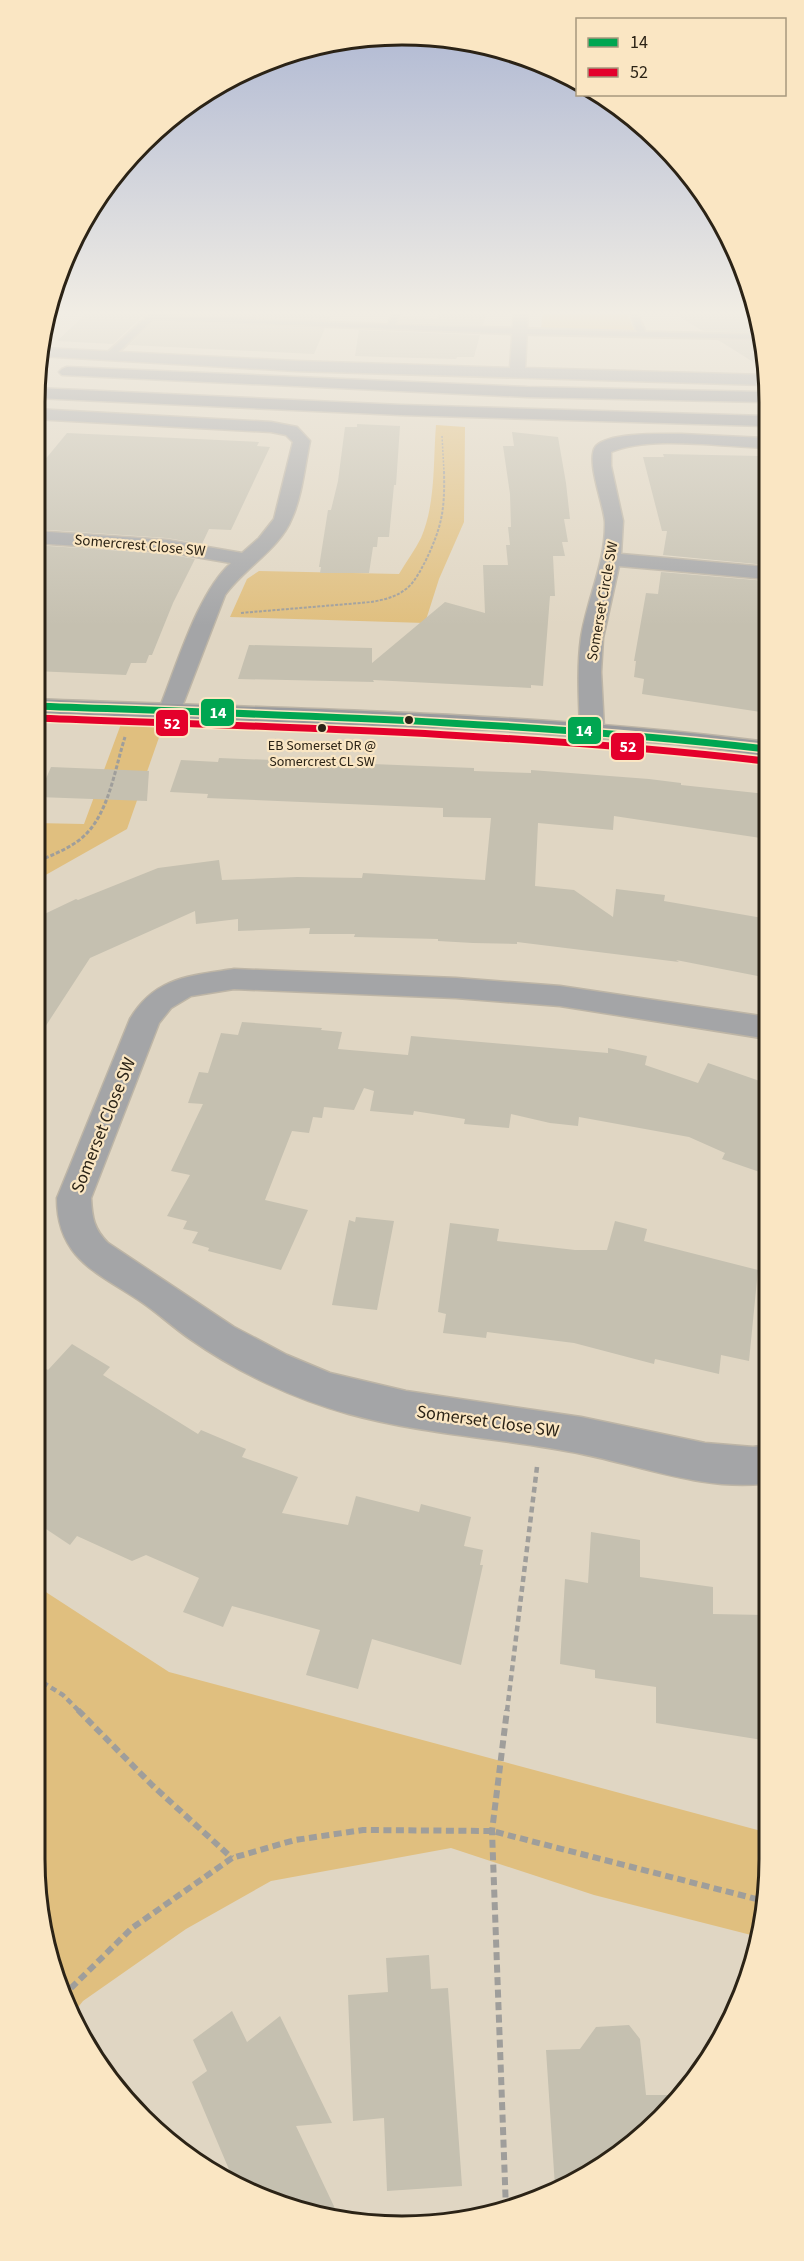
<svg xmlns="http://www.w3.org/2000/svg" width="804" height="2261" font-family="'Source Sans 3',sans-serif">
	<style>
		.green { fill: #e0bf7f }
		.building { fill: #c5c0b0 }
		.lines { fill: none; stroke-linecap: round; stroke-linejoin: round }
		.lane-casing { stroke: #bdb5a6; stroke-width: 4 }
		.street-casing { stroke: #bdb5a6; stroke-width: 3 }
		.secondary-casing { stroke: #bdb5a6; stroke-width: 3 }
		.path-far4 { stroke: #9f9e9b; stroke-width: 1.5; stroke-dasharray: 2 1.5; stroke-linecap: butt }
		.path-far3 { stroke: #9f9e9b; stroke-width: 2; stroke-dasharray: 3 1.5; stroke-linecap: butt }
		.path-far2 { stroke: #9f9e9b; stroke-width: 3; stroke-dasharray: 4 2; stroke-linecap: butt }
		.path-far1 { stroke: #9f9e9b; stroke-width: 4.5; stroke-dasharray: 6 4; stroke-linecap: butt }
		.path { stroke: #9f9e9b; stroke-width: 6; stroke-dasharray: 8 4.5; stroke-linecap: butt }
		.lane { fill: #a4a5a7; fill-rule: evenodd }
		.street { fill: #a4a5a7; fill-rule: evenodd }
		.secondary { fill: #999a9d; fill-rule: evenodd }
		.bus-1-casing { stroke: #fae6c3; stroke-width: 10 }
		.bus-2-casing { stroke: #fae6c3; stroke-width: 10 }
		.bus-1 { stroke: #00a651; stroke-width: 7 }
		.bus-2 { stroke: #e4002b; stroke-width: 7 }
		.bus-dot { fill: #2b2316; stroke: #fae6c3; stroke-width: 2 }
		.labels { text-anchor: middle; stroke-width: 4.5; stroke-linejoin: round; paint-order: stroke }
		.far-bus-label { font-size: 14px; fill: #2b2316; stroke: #fae6c3 }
		.far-street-label { font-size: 15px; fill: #2b2316; stroke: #fae6c3 }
		.street-label { font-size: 18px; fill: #2b2316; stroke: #fae6c3 }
		.rim { fill: none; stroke: #2b2316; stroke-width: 3 }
		.line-badge { stroke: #fae6c3; stroke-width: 2 }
		.badge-label { font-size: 16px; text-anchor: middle; font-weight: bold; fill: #fff }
	</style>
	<rect width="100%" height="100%" fill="#e0d6c3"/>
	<g class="green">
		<path d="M543,310H626L634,330L541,328Z"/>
		<path d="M436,425L465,427L464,522L439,579L425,623L230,617L247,579L259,571L399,574C406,562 415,550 421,538C436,503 433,462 436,425Z"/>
		<path d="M121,724L163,726L127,829L35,881V823L84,824Z"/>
		<path d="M35,1585L169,1672L769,1833V1859L759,1937L594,1895L451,1848L271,1881L186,1929L83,2001L72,2015L62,1999L35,1859Z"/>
	</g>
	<g class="building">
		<path d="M90,310H149L113,344L57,341Z"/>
		<path d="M159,310H319L320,315L331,316L329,320L158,313Z"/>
		<path d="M668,310H753L760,333L703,331Z"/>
		<path d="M437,311H487L483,325L398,323L401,317L437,318Z"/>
		<path d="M154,321L325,328L314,354L129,345Z"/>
		<path d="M359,330L480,335L474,357H457L456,359L381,357L355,356Z"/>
		<path d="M718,340L762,341L766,354V370Z"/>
		<path d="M357,424L400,426L396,485H394L389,537H378L377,547H373L369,573H320L321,567H319L328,510H331L338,481L345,427H357Z"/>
		<path d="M512,432L558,437L566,483L570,519H564L568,542H562L565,556H553L555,596H550L543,686L531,685V688L373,680L374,682L238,679L249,645L372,648V663L445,602L485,613L483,565H508L506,545H510L508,527H511L510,494L503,446H514Z"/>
		<path d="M67,433L259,442L257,446L270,447L231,530L209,529L202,544L167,538L34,529V521L45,508L35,507L39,502H34V473Z"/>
		<path d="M663,454L760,456L767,472V565L663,555L667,531H662L643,457H664Z"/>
		<path d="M34,545L167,554L195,559L173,603L152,655H149L146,663H131L126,675L34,671Z"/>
		<path d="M661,572L767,581V713L642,694L644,679L634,677L636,661H634L646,593L658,594Z"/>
		<path d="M219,758L474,768V771L531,773V770L649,779L681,783V785L767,794V839L614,816L613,830L538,823L535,886L574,890L613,917L616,889L665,895L664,901L768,919V978L676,960L679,962L517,942V944L473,943L438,941V939L354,937L355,934H309L310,928L238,931V919L196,924L195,911L90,958L34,1044V919L76,899L78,900L158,868L219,860L222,880L297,877L362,878L363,873L485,880L491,818L443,817V808L207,798L208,794L170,792L181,760L218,762Z"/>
		<path d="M51,767L149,771L147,801L38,797Z"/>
		<path d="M242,1022L322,1028L321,1030L342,1032L338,1049L408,1055L411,1036L608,1053V1048L647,1056L645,1065L698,1083L708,1063L768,1084V1175L722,1159L725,1153L689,1137L579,1117L578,1126L550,1123L511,1114L509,1128L464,1124L465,1119L414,1111L413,1115L370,1111L374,1091L364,1088L354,1110L324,1107L322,1118L313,1117L309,1133L292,1131L265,1200L308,1210L281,1270L208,1251L209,1248L192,1243L198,1232L183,1229L187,1221L167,1216L190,1175L171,1171L203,1104L188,1103L199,1072L208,1073L221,1033L238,1035Z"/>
		<path d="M356,1217L394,1221L377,1310L332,1305L349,1220L355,1222Z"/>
		<path d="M615,1221L647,1229L644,1241L758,1270L749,1361L721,1355L719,1374L655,1359L654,1364L574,1343L487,1332L486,1338L443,1333L446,1314L438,1312L450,1223L499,1229L497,1241L575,1250H607Z"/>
		<path d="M72,1344L110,1367L103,1375L198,1434L201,1430L246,1449L242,1457L298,1477L282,1513L348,1525L356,1496L419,1512L421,1504L471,1517L464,1546L483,1550L480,1565H483L461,1665L372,1639L358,1689L306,1675L320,1630L232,1606L223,1627L183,1612L199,1578L146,1555L132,1561L77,1536L70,1545L34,1521V1362L48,1370Z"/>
		<path d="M591,1532L640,1540V1577L713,1587V1614L769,1615V1741L656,1723V1687L595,1678V1670L560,1664L565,1579L588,1583Z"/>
		<path d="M429,1955L431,1989L448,1988L462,2186L387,2191L384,2118L353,2121L348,1995L388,1992L386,1958Z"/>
		<path d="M232,2011L247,2042L280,2016L332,2123L296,2126L340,2219L236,2186L192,2082L207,2071L193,2040Z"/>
		<path d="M629,2025L640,2039L646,2095H676L606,2164L555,2187L546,2050L580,2049L596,2027Z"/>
	</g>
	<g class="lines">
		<g class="lane-casing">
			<path id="lane" d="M151,310H157L155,315L388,325L395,310H401L395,325L637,332L630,310H636L645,332L761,335L762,339L520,334L153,319L112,358H106V354L148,316Z"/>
		</g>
		<g class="street-casing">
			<g id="street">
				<path d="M514,310H528L525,368L766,375V385L296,371L40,356L42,348L296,361L510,368Z"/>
				<path d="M34,409L271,422L297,427L310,441C305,465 302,496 292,518C280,549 244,568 225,595L178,717L170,719L162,717L158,712C176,669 197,593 231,563L167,552L34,543V531L167,540L242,553L259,538L274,519L293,442L286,435L271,432L34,419Z"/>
				<path d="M681,434L766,438L767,448C724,447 649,435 611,452V466L623,521L621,554L767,567V579L619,566L603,638L601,672L604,729L600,734L592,736L584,734L580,729C579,699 577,668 581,638C587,599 606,562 605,522C604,505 585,459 596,446C609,432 662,434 681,434Z"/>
				<path d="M234,969L456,978L560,986L768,1017V1039L560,1006L456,998L234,989L191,996L171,1008L159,1023L91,1198C92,1218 94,1229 108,1243L234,1327L287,1355L330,1373L406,1391L581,1417L705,1443L753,1447L769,1445V1483C707,1492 642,1466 582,1454C505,1438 425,1435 349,1414C294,1399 237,1372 190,1339C174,1328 159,1314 143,1303C99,1273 57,1260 57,1198L130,1019C155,977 190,976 234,969Z"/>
			</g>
		</g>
		<g class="secondary-casing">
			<g id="secondary">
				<path d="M67,367L527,387L766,392V402L527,397L62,375L59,372L62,369Z"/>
				<path d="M36,388L401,405L766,416V426L401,415L36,398Z"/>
				<path d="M34,699C279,709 524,711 767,742V756L676,744L493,730L34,713Z"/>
			</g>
		</g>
		<path class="path-far4" d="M442,436L444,472"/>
		<path class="path-far3" d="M241,613L371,602C383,600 396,597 406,589C415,582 420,571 425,562C442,527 445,510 444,471"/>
		<path class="path-far2" d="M34,863C51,855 70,849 84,836C109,813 115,768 125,737"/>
		<g class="path-far1">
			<path d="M34,1677L63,1695L79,1711"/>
			<path d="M507,1711L537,1467"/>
		</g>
		<g class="path">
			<path d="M78,1710L152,1785L232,1858"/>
			<path d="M62,1997L132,1928L232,1858L295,1840L363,1830L492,1831L764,1901"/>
			<path d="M506,2210L492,1831L507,1710"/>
		</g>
		<use href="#lane" class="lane"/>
		<use href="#street" class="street"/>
		<use href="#secondary" class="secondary"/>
		<g class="bus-1-casing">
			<path id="bus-1" d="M34,706C279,715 523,721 767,749"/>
		</g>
		<g class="bus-2-casing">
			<path id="bus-2" d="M34,718C278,727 522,733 765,761"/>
		</g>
		<use href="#bus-1" class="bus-1"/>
		<use href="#bus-2" class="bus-2"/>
	</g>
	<linearGradient id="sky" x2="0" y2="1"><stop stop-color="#abb5d2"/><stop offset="0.5" stop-color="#f1ede4"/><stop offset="1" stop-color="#f1ede4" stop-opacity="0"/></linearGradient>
	<rect width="804" height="626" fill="url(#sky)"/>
	<g class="bus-dot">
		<circle cx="409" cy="720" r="5"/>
		<circle cx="322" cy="728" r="5"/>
	</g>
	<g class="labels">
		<g class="far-bus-label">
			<text x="322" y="750">EB Somerset DR @<tspan x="322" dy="16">Somercrest CL SW</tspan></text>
		</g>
		<g class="far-street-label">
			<text transform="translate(140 545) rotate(5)" y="5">Somercrest Close SW</text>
			<text transform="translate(602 601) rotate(-80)" y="5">Somerset Circle SW</text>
		</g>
		<g class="street-label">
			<text transform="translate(103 1125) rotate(-68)" y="6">Somerset Close SW</text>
			<text transform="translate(488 1421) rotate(8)" y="6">Somerset Close SW</text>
		</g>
	</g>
	<path d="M0 0H804V2261H0ZM402 45H402A357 357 0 0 1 759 402V1859A357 357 0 0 1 402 2216H402A357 357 0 0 1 45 1859V402A357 357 0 0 1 402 45Z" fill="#fae6c3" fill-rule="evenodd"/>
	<path class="rim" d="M402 45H402A357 357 0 0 1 759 402V1859A357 357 0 0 1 402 2216H402A357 357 0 0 1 45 1859V402A357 357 0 0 1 402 45Z"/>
	<g class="line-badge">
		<rect x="200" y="698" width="35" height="29" rx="6" fill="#00a651"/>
		<rect x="155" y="709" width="34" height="28" rx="6" fill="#e4002b"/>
		<rect x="567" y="716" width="35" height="29" rx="6" fill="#00a651"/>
		<rect x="610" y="732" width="35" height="29" rx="6" fill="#e4002b"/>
	</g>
	<g class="badge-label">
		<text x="218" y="718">14</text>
		<text x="172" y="729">52</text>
		<text x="584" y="736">14</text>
		<text x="628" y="752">52</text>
	</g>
	<rect x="576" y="18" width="210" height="78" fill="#fae6c3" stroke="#a7987e" stroke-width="1.5"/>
	<rect x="588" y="38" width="30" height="9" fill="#00a651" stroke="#a7987e" stroke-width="1.5"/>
	<text x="630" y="48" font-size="18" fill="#2b2316">14</text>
	<rect x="588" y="68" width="30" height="9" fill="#e4002b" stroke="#a7987e" stroke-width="1.5"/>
	<text x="630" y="78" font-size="18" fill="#2b2316">52</text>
</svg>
